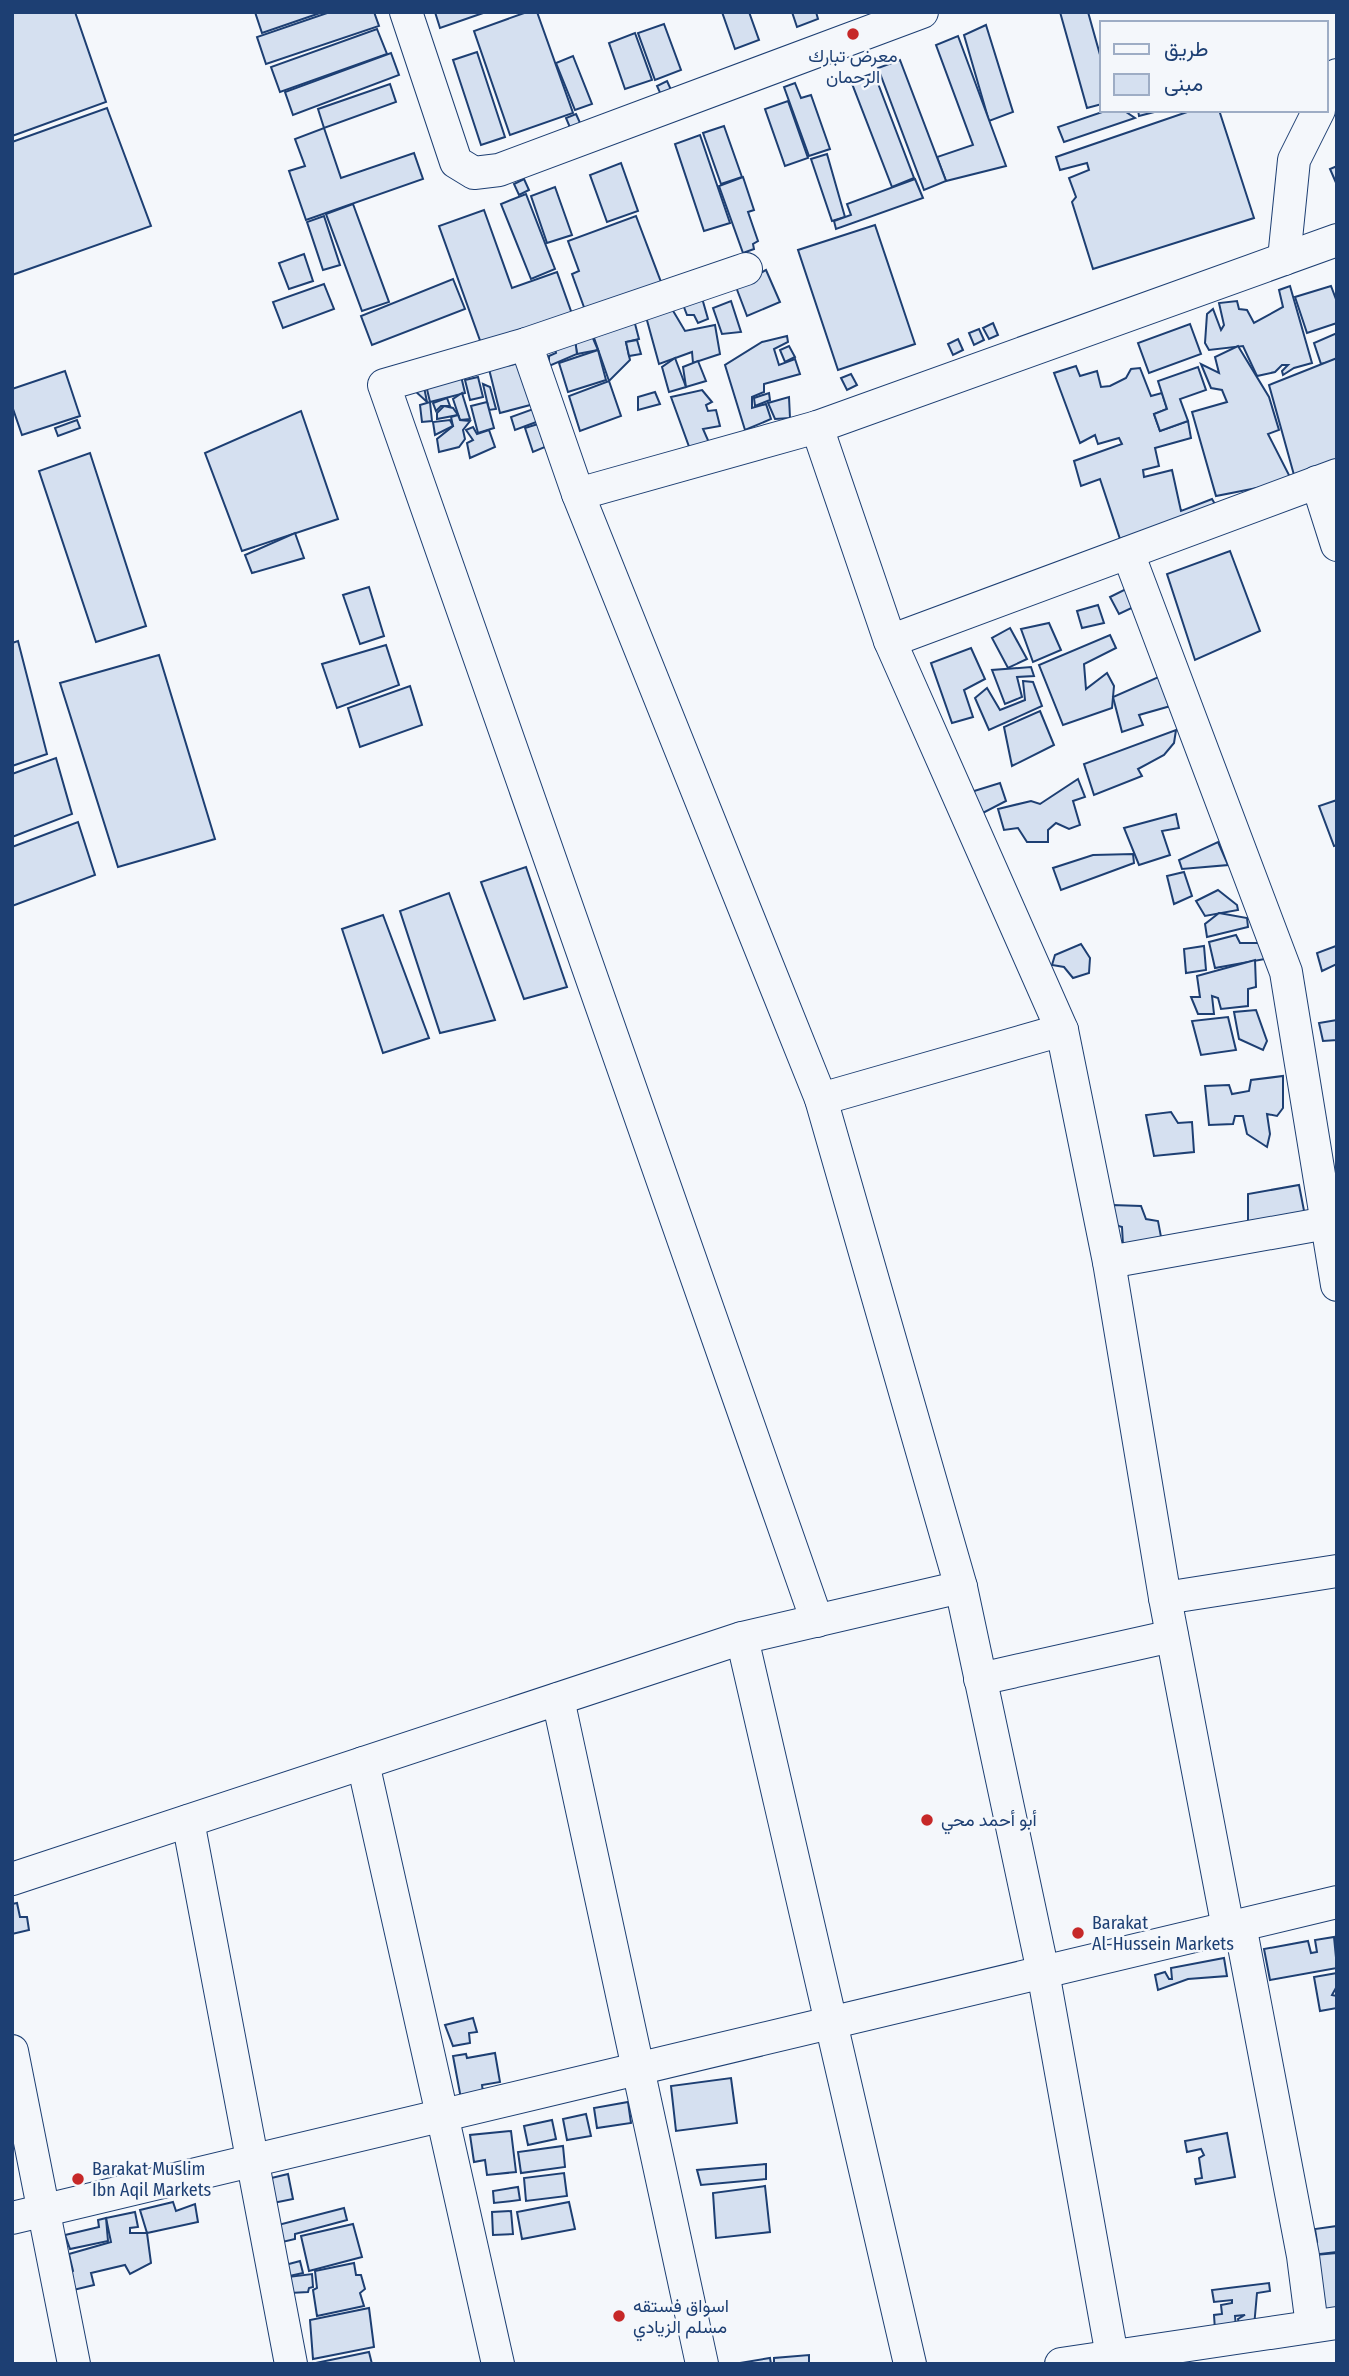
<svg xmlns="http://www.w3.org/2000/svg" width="1349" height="2376" font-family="'Fira Sans Condensed',Vazirmatn,sans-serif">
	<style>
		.building { fill: #d5e0f0; stroke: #1d3f73; stroke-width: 2 }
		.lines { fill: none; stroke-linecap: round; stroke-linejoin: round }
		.minor-casing { stroke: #1d3f73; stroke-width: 34 }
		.minor { stroke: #f4f7fb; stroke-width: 32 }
		.poi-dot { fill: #c62828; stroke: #f4f7fb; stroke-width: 2.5 }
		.labels { text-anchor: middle; stroke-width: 5; stroke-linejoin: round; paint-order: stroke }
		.poi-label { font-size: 18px; fill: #1d3f73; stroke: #f4f7fb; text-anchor: start }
	</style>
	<rect width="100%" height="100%" fill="#f4f7fb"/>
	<g class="building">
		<path d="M12,12H75L106,102L12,136Z"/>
		<path d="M255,12H323L262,33Z"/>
		<path d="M330,12H374L379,26L266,64L257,37Z"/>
		<path d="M435,12H486L440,28Z"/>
		<path d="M527,12H537L573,113L510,135L474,31Z"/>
		<path d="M722,12H749L759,40L735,49Z"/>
		<path d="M792,12H816L818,19L797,27Z"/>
		<path d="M1060,12H1088L1102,62V104L1087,108Z"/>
		<path d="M664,24L681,70L655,80L638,33Z"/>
		<path d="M986,25L1013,112L989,121L964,35Z"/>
		<path d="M377,29L387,54L280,92L271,67Z"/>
		<path d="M635,33L652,80L625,89L609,43Z"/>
		<path d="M958,36L1006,166L946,181L937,157L973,145L936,45Z"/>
		<path d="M477,52L505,137L481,145L453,60Z"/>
		<path d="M391,53L399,75L293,115L285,92Z"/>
		<path d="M573,56L592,104L575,110L556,63Z"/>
		<path d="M900,60L946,181L924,190L878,68Z"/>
		<path d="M874,73L914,178L892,187L851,81Z"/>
		<path d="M667,81L672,92L662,97L657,86Z"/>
		<path d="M795,83L801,98L811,95L830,149L809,156L784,87Z"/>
		<path d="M390,84L396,102L324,128L318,109Z"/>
		<path d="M788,101L808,158L785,166L765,109Z"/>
		<path d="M107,108L151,226L12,275V142Z"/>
		<path d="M1108,110H1123L1135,118L1064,142L1058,127Z"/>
		<path d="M1138,110H1162L1139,116Z"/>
		<path d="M1193,110H1219L1254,218L1093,269L1072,202L1076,197L1069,178L1089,170L1087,163L1060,170L1056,157Z"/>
		<path d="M576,114L581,125L571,130L566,118Z"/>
		<path d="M724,126L742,177L721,184L703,133Z"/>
		<path d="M324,128L341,178L414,153L423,179L306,220L289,171L305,166L295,139Z"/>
		<path d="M700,135L730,223L704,231L675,144Z"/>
		<path d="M827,154L845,217L832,221L811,159Z"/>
		<path d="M621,163L638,211L607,222L590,175Z"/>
		<path d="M1337,166V185L1330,169Z"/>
		<path d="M743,177L754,210L748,212L758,241L753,244L754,249L743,253L719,186Z"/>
		<path d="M524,179L529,190L519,195L514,184Z"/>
		<path d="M915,179L923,198L836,229L834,221L851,215L847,204Z"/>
		<path d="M555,187L572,235L547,243L531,196Z"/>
		<path d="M526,194L555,269L531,279L501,204Z"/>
		<path d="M353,204L389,302L362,311L326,214Z"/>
		<path d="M484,210L512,288L557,272L572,314L482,346L439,226Z"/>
		<path d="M324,216L340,265L323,270L307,222Z"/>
		<path d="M636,216L661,282L585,310L572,274L579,271L568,241Z"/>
		<path d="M875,225L915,344L838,370L798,250Z"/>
		<path d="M304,254L313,281L289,289L279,263Z"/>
		<path d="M766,270L780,302L747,316L736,287Z"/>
		<path d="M453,279L465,309L372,345L361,316Z"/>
		<path d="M324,284L334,309L283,328L273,302Z"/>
		<path d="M1290,286L1312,363L1294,368L1283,375L1282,371L1288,365H1282L1275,372L1257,376L1243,346L1209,350L1205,343L1207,314L1213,309L1221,330L1224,325L1219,303L1237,301L1239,309L1247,310L1254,323L1283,307L1279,290Z"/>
		<path d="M1331,286L1337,302V323L1307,333L1295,297Z"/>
		<path d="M702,298L708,319L698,323L694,315H687L682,302Z"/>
		<path d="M731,301L741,332L722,334L713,308Z"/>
		<path d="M669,304L685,331L715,325L720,354L693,363L692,352L659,364L645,313Z"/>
		<path d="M634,320L639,339L626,342L630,360L609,381L592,332Z"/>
		<path d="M993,323L998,335L989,339L983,328Z"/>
		<path d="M1190,324L1201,354L1149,373L1138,343Z"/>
		<path d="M589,329L598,350L577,354L574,336Z"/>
		<path d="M979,329L984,340L974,345L969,333Z"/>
		<path d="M1337,333V360L1321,364L1314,343Z"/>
		<path d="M787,336L788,342L774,349L779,365L795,359L800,374L764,384V392L752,397V408L766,404L771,419L745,430L725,365L762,342Z"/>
		<path d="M575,339L577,354L549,366V356L556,353L555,348Z"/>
		<path d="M958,339L963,350L953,355L948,344Z"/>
		<path d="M637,340L641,354L629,356L626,342Z"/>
		<path d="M789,346L795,357L785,362L780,350Z"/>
		<path d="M1238,346L1269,397L1279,430L1268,434L1292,481L1216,496L1192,412L1227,402L1222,390L1211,388L1201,364L1219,373L1215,357Z"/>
		<path d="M598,350L606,380L568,392L559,363Z"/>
		<path d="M675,358L686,387L669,392L662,367Z"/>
		<path d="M1337,358V461L1294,475L1269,385Z"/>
		<path d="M698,361L706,381L686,387L683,367Z"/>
		<path d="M520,363L534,404L500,413L489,369Z"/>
		<path d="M1076,366L1080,376L1097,371L1101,387L1110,386L1126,378L1131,369L1140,368L1151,396L1162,393L1167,409L1154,414L1160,431L1188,421L1191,438L1155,448L1159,466L1143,470L1144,477L1172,470L1181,511L1212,499L1219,511L1122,545L1100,479L1081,486L1074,461L1122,444L1119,438L1098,444L1095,435L1080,443L1054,373Z"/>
		<path d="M1198,367L1206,390L1180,399L1188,421L1160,431L1154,414L1167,409L1158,381Z"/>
		<path d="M65,371L80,416L22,435L12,406V389Z"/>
		<path d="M851,374L857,385L847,390L841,378Z"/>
		<path d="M461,376L465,393L430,402L426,385Z"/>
		<path d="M478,377L483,397L470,400L465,380Z"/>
		<path d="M609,381L621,416L580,431L569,396Z"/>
		<path d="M483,384L490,387L496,409L489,410Z"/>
		<path d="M424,387L427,402L414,390Z"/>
		<path d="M702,390L712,402L706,405L708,411L716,410L720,426L703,429L711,447L691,452L671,397Z"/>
		<path d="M655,392L660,404L638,410V397Z"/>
		<path d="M462,393L470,419L460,420L453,399Z"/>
		<path d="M769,393L770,400L755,406L754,398Z"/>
		<path d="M789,397L790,418L775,419L768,403Z"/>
		<path d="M447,398L450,406H441L436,411L433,403Z"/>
		<path d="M430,402L432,421L422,422L420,405Z"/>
		<path d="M487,402L494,428L478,433L471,406Z"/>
		<path d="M444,406L453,408L458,415L437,419V413Z"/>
		<path d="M536,408L539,421L515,430L511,417Z"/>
		<path d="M301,411L338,519L242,551L205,453Z"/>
		<path d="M458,415L460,420L470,421L463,430L465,439L459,447L439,452L437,439L453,426L451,417Z"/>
		<path d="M77,420L80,428L58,436L55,428Z"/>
		<path d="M450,420L453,426L435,435L433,422Z"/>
		<path d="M538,424L545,447L533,452L525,428Z"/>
		<path d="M473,427L477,434L489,430L495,447L470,458L467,443L473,440L466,430Z"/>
		<path d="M90,453L146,626L96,642L39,471Z"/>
		<path d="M295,533L304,558L252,573L245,555Z"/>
		<path d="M1230,551L1260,631L1195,660L1167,574Z"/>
		<path d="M1132,586L1140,604L1119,614L1110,597Z"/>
		<path d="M369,587L384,636L360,644L343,595Z"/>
		<path d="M1098,605L1104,623L1082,628L1077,611Z"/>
		<path d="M1049,623L1061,650L1033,662L1021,629Z"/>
		<path d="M1010,628L1027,659L1008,668L992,638Z"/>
		<path d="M1110,635L1116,648L1084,664L1086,689L1107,673L1114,686L1112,708L1063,725L1039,665Z"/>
		<path d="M18,641L47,754L12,766V643Z"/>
		<path d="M386,645L399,685L337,708L322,664Z"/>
		<path d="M971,648L985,679L964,690L973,717L952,723L931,663Z"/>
		<path d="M159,655L215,839L118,867L60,683Z"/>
		<path d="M1031,667L1034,676L1017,677L1022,697L1005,704L992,670Z"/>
		<path d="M1163,675L1174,705L1139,715L1143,725L1122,732L1113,697Z"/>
		<path d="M1023,681L1033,682L1042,706L989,730L975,698L987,688L1000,710L1025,700Z"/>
		<path d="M410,686L422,725L360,747L348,708Z"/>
		<path d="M1040,711L1054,745L1012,766L1004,727Z"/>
		<path d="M1176,730L1174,743L1164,755L1138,769L1142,776L1094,795L1084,764Z"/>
		<path d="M56,758L72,814L12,837V774Z"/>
		<path d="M1078,779L1085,797L1073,801L1080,825L1069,829L1056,823L1048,830V842H1027L1018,828L1004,830L998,809L1031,801L1040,804Z"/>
		<path d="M1000,783L1006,801L977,816L971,792Z"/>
		<path d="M1337,800V845L1334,846L1319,806Z"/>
		<path d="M1176,814L1179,828L1162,831L1170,855L1139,865L1124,828Z"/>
		<path d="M78,822L95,875L12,906V847Z"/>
		<path d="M1218,842L1228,865L1182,869L1179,860Z"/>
		<path d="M1133,854L1134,863L1061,890L1053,868L1093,855Z"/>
		<path d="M526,867L567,987L524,999L481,882Z"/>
		<path d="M1184,872L1192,896L1174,904L1167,876Z"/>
		<path d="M1218,890L1237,905L1238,910L1205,916L1196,901Z"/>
		<path d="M449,893L495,1020L440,1033L400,911Z"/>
		<path d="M1219,913L1247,918L1248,927L1207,937L1205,924Z"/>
		<path d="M383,915L429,1038L383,1053L342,929Z"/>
		<path d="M1236,935L1240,943H1262L1265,959L1215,968L1209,942Z"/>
		<path d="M1081,944L1090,958L1089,973L1073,978L1064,967L1052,965L1055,955Z"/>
		<path d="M1204,946L1206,970L1186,973L1184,949Z"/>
		<path d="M1336,946L1337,964L1322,971L1317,953Z"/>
		<path d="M1255,960L1256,987L1248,989V1006L1221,1009L1218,998L1212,996L1214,1014H1198L1191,997H1200L1197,976Z"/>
		<path d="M1256,1010L1267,1041L1263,1050L1239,1039L1234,1012Z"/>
		<path d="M1228,1017L1236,1050L1201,1055L1192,1021Z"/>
		<path d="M1337,1020V1040L1323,1041L1319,1023Z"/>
		<path d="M1283,1076V1108L1277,1116L1267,1114L1270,1134L1267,1147L1247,1134L1243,1116H1235L1233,1124L1209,1125L1205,1086L1229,1085L1232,1094L1249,1091L1251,1080Z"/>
		<path d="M1171,1112L1178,1123L1192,1122L1194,1152L1154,1156L1146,1115Z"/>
		<path d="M1299,1185L1307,1226L1248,1231V1194Z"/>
		<path d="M1112,1205L1141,1206L1146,1219L1158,1221L1162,1242L1123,1245L1122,1227L1112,1224Z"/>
		<path d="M17,1903L20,1917H27L29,1930L12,1934V1904Z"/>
		<path d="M1334,1937L1337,1968L1270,1980L1264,1949L1308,1941L1311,1953L1317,1952L1315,1940Z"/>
		<path d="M1224,1958L1227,1976L1188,1979L1158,1990L1155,1975L1165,1972L1169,1979H1172L1171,1968Z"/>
		<path d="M1337,1973V1986L1332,1995L1337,1996V2008L1320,2011L1314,1977Z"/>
		<path d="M473,2018L477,2032L469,2033L470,2043L453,2046L445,2025Z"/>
		<path d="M495,2053L500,2082L482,2085L484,2099L462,2104L453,2056L466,2054L467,2058Z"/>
		<path d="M731,2078L737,2123L676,2131L671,2086Z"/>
		<path d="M628,2102L631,2123L597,2128L594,2108Z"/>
		<path d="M586,2114L591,2136L567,2140L563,2119Z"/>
		<path d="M552,2120L556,2139L528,2145L524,2126Z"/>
		<path d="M511,2131L516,2172L487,2175L485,2160L474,2162L470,2135Z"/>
		<path d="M1227,2133L1235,2177L1196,2184L1195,2179L1202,2178L1199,2158L1204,2155L1201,2149L1187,2152L1185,2141Z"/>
		<path d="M563,2146L565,2167L521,2173L518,2152Z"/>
		<path d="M766,2164V2179L701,2185L697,2170Z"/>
		<path d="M564,2173L567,2196L526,2201L524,2178Z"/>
		<path d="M288,2174L293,2199L263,2205L259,2181Z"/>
		<path d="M765,2186L770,2232L716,2238L713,2193Z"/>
		<path d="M518,2187L520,2200L494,2203L493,2191Z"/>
		<path d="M173,2202L176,2211L195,2204L198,2222L147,2233L140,2210Z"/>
		<path d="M569,2202L575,2229L522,2239L517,2212Z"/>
		<path d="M344,2208L347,2220L295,2234V2239L274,2244L278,2225Z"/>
		<path d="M511,2211L513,2234L493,2235L492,2212Z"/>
		<path d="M135,2212L138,2227L130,2228V2233H147L151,2263L130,2274L125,2265L91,2273L94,2285L69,2291L64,2275L73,2271L69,2254L111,2242L106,2218Z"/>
		<path d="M106,2218L108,2241L70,2249L65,2235L99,2227L98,2220Z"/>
		<path d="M353,2224L362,2257L309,2271L301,2236Z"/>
		<path d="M1337,2226V2252L1303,2256L1301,2244L1317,2242L1315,2229Z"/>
		<path d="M1337,2253V2310L1309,2314L1303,2256Z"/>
		<path d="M300,2261L303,2273L285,2277L274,2268Z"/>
		<path d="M354,2263L356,2275H361L365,2289L360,2293L364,2306L317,2316L313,2290L317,2288L315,2271Z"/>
		<path d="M312,2274L313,2287L309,2288L308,2292L290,2293L288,2277Z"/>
		<path d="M1269,2283L1270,2291L1257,2293L1254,2327L1240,2330L1238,2319L1245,2315L1235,2316L1236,2327L1215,2330L1214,2315L1222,2314L1221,2305L1232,2303V2300L1214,2302L1212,2290Z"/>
		<path d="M369,2308L374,2347L313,2359L310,2320Z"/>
		<path d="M369,2352L372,2364H311L335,2359Z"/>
		<path d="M809,2355V2364H774V2358Z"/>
		<path d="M770,2358L771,2364H734Z"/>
	</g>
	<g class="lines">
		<g class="minor-casing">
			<g id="minor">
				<path d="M406,12L456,162L474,173L499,170L922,12"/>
				<path d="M1326,96L1337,75"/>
				<path d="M1284,259L1294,160L1319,110"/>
				<path d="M746,269L526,344L384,385L817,1621"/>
				<path d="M526,344L578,494L821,1099L961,1587L1043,1972L1112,2356"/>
				<path d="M817,427L890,641L1062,1030L1109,1262L1165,1598L1228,1928"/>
				<path d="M1317,482L1337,545"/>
				<path d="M578,494L817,427L1337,240"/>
				<path d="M1128,553L1286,972L1337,1285"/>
				<path d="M890,641L1337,475"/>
				<path d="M821,1099L1062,1030"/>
				<path d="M1109,1262L1327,1223"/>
				<path d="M1165,1598L1337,1571"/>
				<path d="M742,1638L910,2364"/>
				<path d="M980,1679L1172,1636"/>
				<path d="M558,1699L702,2364"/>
				<path d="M363,1763L498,2364"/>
				<path d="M188,1821L291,2364"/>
				<path d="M12,1879L742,1638L961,1587"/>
				<path d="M1240,1925L1303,2256L1312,2326"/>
				<path d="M12,2051L74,2364"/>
				<path d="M12,2218L1337,1902"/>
				<path d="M1061,2364L1337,2323"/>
			</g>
		</g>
		<use href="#minor" class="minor"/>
	</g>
	<g class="poi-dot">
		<circle cx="853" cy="34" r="7"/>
		<circle cx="927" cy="1820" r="7"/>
		<circle cx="1078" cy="1933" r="7"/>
		<circle cx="78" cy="2179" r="7"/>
		<circle cx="619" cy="2316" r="7"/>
	</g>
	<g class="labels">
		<g class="poi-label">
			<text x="853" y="62" text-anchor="middle">معرض تبارك<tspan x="853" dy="21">الرحمان</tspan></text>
			<text x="941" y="1826">أبو أحمد محي</text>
			<text x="1092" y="1929">Barakat<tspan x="1092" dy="21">Al-Hussein Markets</tspan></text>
			<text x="92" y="2175">Barakat Muslim<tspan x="92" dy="21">Ibn Aqil Markets</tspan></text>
			<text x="633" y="2312">اسواق فستقه<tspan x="633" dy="21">مسلم الزيادي</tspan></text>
		</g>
	</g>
	<rect width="1349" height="2376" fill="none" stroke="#1d3f73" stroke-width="28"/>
	<rect x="1100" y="21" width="228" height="91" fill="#f4f7fb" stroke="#9eadc5" stroke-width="2"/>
	<rect x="1114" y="44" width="35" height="10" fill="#f4f7fb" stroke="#9eadc5" stroke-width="2"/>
	<text x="1164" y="56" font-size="21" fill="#1d3f73">طريق</text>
	<rect x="1114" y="74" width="35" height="21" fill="#d5e0f0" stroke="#9eadc5" stroke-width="2"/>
	<text x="1164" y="91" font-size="21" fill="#1d3f73">مبنى</text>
</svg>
